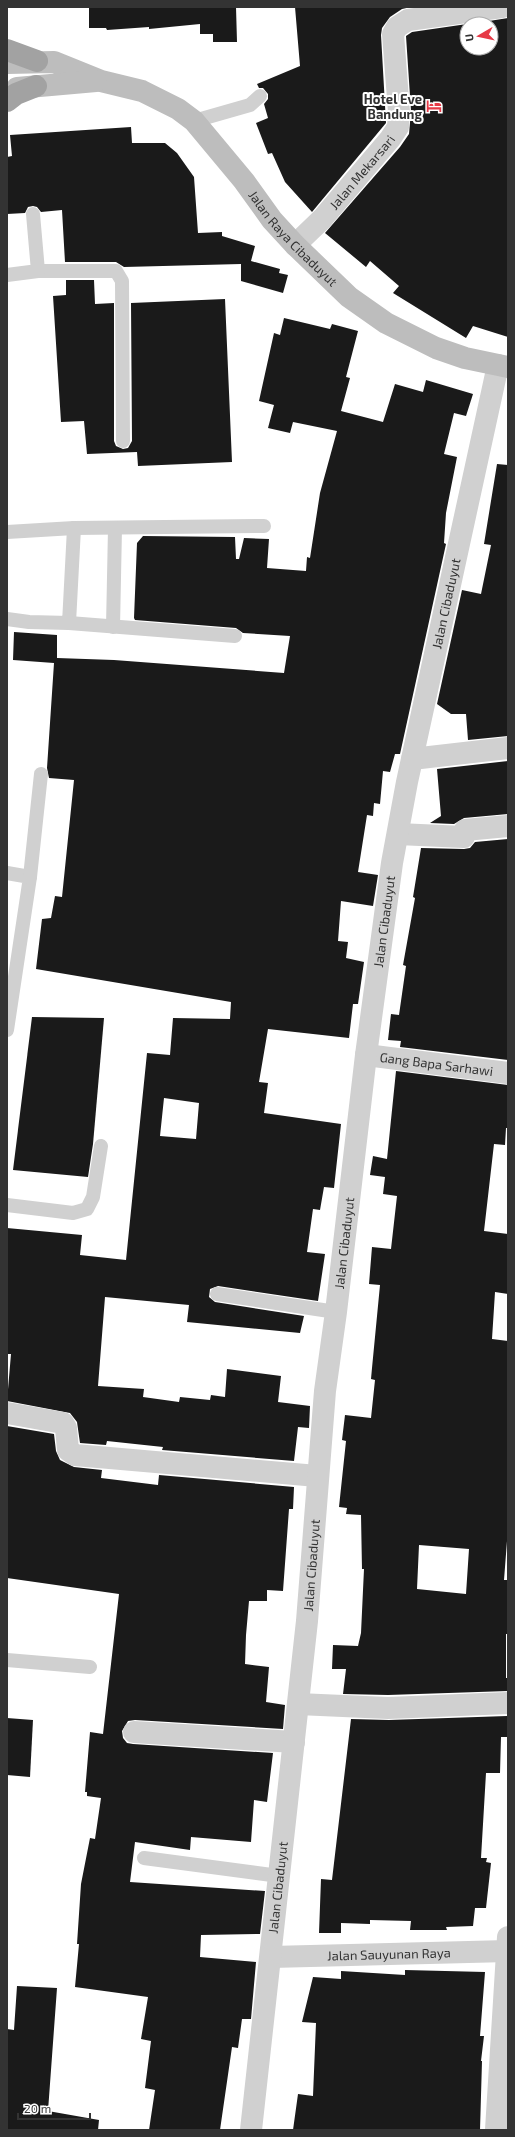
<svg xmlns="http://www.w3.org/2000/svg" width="515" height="2137" font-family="'Exo 2',sans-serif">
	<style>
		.building { fill: #1a1a1a; fill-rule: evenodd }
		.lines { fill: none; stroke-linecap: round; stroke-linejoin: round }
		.service { stroke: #d0d0d0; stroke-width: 14 }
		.minor { stroke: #d0d0d0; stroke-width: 22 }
		.tertiary { stroke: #d0d0d0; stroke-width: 22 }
		.secondary { stroke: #bdbdbd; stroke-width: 22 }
		.trunk { stroke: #a2a2a2; stroke-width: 22 }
		.labels { text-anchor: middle; stroke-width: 4; stroke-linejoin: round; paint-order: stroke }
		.poi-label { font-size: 13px; font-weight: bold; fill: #333; stroke: #fff; text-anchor: end }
		.street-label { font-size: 13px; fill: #333; stroke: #fff }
	</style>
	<rect width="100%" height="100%" fill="#fff"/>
	<g class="building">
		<path d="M89,7H236L237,42H213V34H200V24L149,29V27L107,30L106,28H89Z"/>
		<path d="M295,7H411L402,9L390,17L382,28L381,35L386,123L312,212L285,182L272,153L268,154L256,123L268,118L264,104L268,99V94L263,88H259L257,84L300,66Z"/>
		<path d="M508,18V337L473,326L466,338L393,293L399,286L370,261L366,267L325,233L400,147L409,134L411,111L406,36L412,32L467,24V48H491V24H470Z"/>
		<path d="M131,127L132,143H165L177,153L194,177L198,233L222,232V236L255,246L251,261L280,269L279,273L288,275L283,293L241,281V264L124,267L116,262H65L62,210L41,212L37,207L33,206L28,207L25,213L7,214V157L12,156L10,135Z"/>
		<path d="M66,280H94L95,304L114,303V441L116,446L123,449L128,448L132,441L131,303L225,299L232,462L138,466L137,452L87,454L84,421L61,422L53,296L66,295Z"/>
		<path d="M284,318L330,329L332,324L358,331L346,377L350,378L341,411L383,422L395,384L423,392L426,380L473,394L466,416L454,413L444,454L457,457L446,513L444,543L446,544L400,754H395L390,772L383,771L380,804L374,803L373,816L367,815L358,872L378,875L373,906L341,901L338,941L348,942L346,958L364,962L358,1004H353L349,1038L268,1029L259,1082L268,1083L264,1113L341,1124L334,1188L324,1187L320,1210L313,1209L307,1252L325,1254L318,1301L218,1286L210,1289L209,1297L215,1302L304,1316L300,1333L187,1322L189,1305L105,1297L98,1386L144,1389L143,1397L179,1402L180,1397L210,1400L211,1395L225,1397L227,1369L281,1376L278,1402L310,1406L309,1428L298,1427L294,1461L162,1450L163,1447L107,1441L106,1445L80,1443L77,1422L70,1413L7,1401L11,1354H7V1228L82,1235L80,1255L126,1260L147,1053L170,1055L173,1018L230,1019L231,1002L36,969L42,919L51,918L55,896L62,897L74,780L49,778L47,768L54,663L13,660L14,632L57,635V658L114,660L284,673L290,636L243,633L236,628L135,620L134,618L137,543L143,536L235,537L236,559H239L244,538L269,539L267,568L306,571L307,557L310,558L320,493L337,431L293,422L290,433L268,428L274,405L259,401L274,333L280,335ZM164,1098L199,1103L196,1139L160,1136Z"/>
		<path d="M497,464L508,465V736L468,740L466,714H451L437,704L462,590L481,594L491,545L484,544Z"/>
		<path d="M508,761V814L464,818L454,824L430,823L441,816L437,769Z"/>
		<path d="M508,839V1060L400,1047L401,1041L388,1040L391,1014L399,1015L406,966L403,965L415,898L413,897L421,848L464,849L470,848L475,842Z"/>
		<path d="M32,1017L104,1018L93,1144L88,1177L13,1170Z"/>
		<path d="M396,1071L508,1085V1128H506L505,1145L494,1144L484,1231L508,1234V1294L495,1292L492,1339L508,1341V1528L504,1580H508V1634H506V1678H508V1691L388,1695L343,1694L346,1669H332L333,1645L358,1646L361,1633L364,1569H362L361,1515L346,1514L347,1508L339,1507L346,1441L342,1440L345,1415L371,1418L375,1380L371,1379L372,1368L380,1285L369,1284L372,1247L391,1249L397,1196L383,1194L385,1177L370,1175L373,1156L387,1159ZM419,1545L469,1549L466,1594L417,1589Z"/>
		<path d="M7,1426L54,1434L56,1451L60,1460L74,1467L102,1470L101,1478L158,1485L159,1475L294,1487L293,1509H289L283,1591L267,1590V1601H249L246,1635L245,1664L269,1667L266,1702L285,1705L283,1729L135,1720L128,1721L122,1731L123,1738L127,1743L133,1744L273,1753L267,1802L254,1800L251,1842L191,1837L190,1850L135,1842L130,1882L265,1891L260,1934L201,1935L200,1957L256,1962L251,2019H242L238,2048L232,2047L220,2130H149L155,2090L145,2088L151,2041L141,2039L148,1997L75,1987L79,1944H77L81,1884L90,1838L95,1839L101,1798L87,1796V1792H85L90,1732L103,1734L119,1594L7,1578Z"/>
		<path d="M507,1716V1737H501L500,1773H486L481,1858H487L486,1862L491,1863L486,1908H475L473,1926L446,1927L447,1930H410L411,1921L370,1920V1924L341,1923V1933H319L321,1879L332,1880L351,1719L389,1720Z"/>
		<path d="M7,1718L33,1720L30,1777L7,1775Z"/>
		<path d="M405,1970L485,1972L480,2036H484L481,2061H482L480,2130H293L298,2094L313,2096L316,2023L302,2022L313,1977L341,1979V1971L405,1975Z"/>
		<path d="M17,1986L57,1988L48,2111L99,2120L98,2130H7V2029L14,2030Z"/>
	</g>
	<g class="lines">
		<g class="service">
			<path d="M194,121L250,105L260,96"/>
			<path d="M38,271H116L122,281L123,441"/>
			<path d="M7,275L38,271L33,214"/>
			<path d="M74,528L264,526"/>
			<path d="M7,532L74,528L69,623L29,622L7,619"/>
			<path d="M69,623L235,636"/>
			<path d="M113,627L115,528"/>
			<path d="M7,873L30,877L7,1030"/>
			<path d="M30,877L41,774"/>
			<path d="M7,1205L73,1213L87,1209L93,1197L101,1146"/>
			<path d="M217,1294L336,1312"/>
			<path d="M7,1660L90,1667"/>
			<path d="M144,1858L279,1876"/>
		</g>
		<g class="minor">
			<path id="s1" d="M295,245L322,219L390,139L398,127L399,112L393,34L397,27L408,20L502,7"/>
			<path d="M412,759L508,748"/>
			<path d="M398,834L464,837L465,830L508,826"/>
			<path id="s2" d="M366,1055L508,1073"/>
			<path d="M7,1413L63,1423L66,1428L68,1450L75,1455L317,1476"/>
			<path d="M298,1704L388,1708L508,1703"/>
			<path d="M134,1732L294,1742"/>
			<path id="s3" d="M271,1957L508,1951"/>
			<path d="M496,2130L508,1937"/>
		</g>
		<path class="tertiary" id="s4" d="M251,2130L307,1621L325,1391L336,1312L366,1055L392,863L407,782L498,365"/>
		<g class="secondary">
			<path id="s5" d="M7,63L54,62L101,81L142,91L178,109L194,121L244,181L272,220L295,245L349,297L386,323L436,348L465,358L508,367"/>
			<path d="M17,88L96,81"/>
		</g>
		<g class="trunk">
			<path d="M7,50L37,61"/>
			<path d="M7,101L16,94L36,86"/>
		</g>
	</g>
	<defs>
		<g id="hotel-bare" transform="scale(1.2)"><path d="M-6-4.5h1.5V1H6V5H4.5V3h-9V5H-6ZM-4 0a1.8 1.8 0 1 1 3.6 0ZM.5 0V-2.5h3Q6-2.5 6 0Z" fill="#e63946" stroke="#fff" stroke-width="2.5" paint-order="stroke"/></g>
	</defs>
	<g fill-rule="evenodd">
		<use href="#hotel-bare" x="434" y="106"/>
	</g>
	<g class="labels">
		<g class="poi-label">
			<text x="422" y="104">Hotel Eve<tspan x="422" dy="15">Bandung</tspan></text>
		</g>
		<g class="street-label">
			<text dy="5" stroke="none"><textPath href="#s1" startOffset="99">Jalan Mekarsari</textPath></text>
			<text dy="5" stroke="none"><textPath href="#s5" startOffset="354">Jalan Raya Cibaduyut</textPath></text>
			<text dy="5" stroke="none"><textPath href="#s4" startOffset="1540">Jalan Cibaduyut</textPath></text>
			<text dy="5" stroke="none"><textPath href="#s4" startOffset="1216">Jalan Cibaduyut</textPath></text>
			<text dy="5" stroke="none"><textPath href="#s2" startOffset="71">Gang Bapa Sarhawi</textPath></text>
			<text dy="5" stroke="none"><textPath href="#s4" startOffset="892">Jalan Cibaduyut</textPath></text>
			<text dy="5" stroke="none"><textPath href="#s4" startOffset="568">Jalan Cibaduyut</textPath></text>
			<text dy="5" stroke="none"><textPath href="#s4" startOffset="244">Jalan Cibaduyut</textPath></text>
			<text dy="5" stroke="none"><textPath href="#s3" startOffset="118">Jalan Sauyunan Raya</textPath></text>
		</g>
	</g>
	<rect width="515" height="2137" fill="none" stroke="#333333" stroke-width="16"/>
	<g transform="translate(479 36) rotate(261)"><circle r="19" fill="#ffffff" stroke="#adadad"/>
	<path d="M0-3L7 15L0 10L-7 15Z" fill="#e63946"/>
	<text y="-6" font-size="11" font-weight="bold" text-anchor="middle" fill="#333333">U</text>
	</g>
	<path d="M18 2113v6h72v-6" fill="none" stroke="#333333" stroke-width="2"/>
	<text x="24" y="2113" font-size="12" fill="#333333" stroke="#ffffff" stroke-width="3" paint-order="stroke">20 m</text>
</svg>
